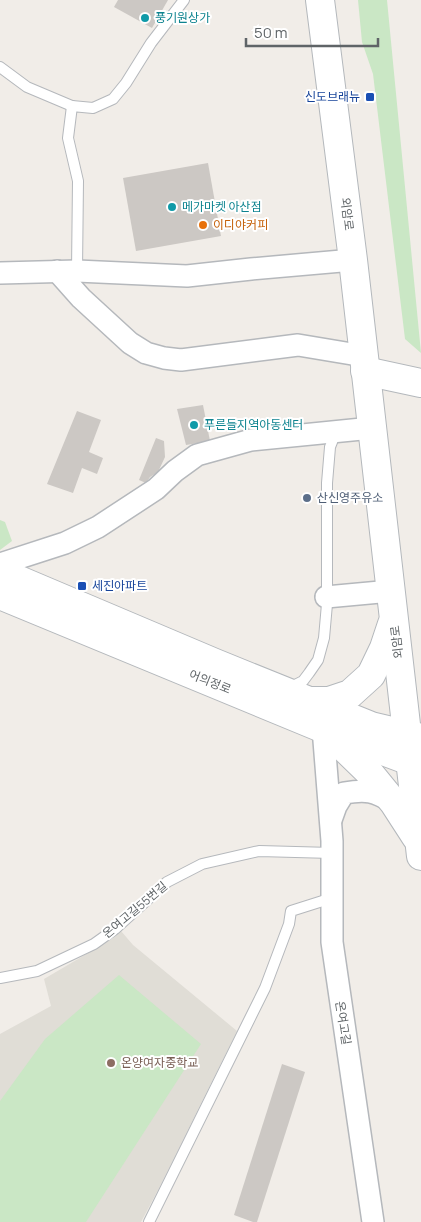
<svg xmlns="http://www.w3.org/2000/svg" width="421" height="1222" font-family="Manrope,'Noto Sans KR',sans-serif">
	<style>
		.education { fill: #e0ddd6 }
		.green { fill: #cae7c5 }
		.building { fill: #ccc8c4 }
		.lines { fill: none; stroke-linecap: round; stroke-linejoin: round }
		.lane-casing { stroke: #b5b8bc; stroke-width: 12 }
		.street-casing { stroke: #b5b8bc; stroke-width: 24 }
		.secondary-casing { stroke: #b4b8bc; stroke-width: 30 }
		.lane { stroke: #fff; stroke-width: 10 }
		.street { stroke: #fff; stroke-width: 21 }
		.secondary { stroke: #fff; stroke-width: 28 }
		.culture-dot { fill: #0f9aa8; stroke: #fff; stroke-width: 2 }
		.transit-dot { fill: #1a4fb4; stroke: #fff; stroke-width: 2 }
		.food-dot { fill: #e8710a; stroke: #fff; stroke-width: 2 }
		.service-dot { fill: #5c6f8a; stroke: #fff; stroke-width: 2 }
		.education-dot { fill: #8d6e63; stroke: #fff; stroke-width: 2 }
		.labels { text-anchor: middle; stroke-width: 4; stroke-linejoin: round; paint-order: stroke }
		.culture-label { font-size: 12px; fill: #0d838f; stroke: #fff; text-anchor: start }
		.transit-label { font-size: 12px; fill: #164399; stroke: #fff; text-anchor: end }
		.street-label { font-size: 12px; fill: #5f6467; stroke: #fff }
		.food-label { font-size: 12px; fill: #c56008; stroke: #fff; text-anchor: start }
		.service-label { font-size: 12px; fill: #4e5e75; stroke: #fff; text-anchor: start }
		.education-label { font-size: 12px; fill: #785e54; stroke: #fff; text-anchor: start }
	</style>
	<rect width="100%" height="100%" fill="#f1ede8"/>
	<path class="education" d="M121,931L133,945L237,1031L158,1190L141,1222H0V1034L51,1006L44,979L112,939Z"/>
	<g class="green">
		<path d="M358,0H387L421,353L405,339L373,74L362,42Z"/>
		<path d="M0,520L5,522L12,541L0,550Z"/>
		<path d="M119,975L201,1044L86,1222H0V1101L45,1039Z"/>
	</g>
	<g class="building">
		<path d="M118,0H168L152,28L114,7Z"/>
		<path d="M208,163L221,236L136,251L123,178Z"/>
		<path d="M203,405L210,441L186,445L177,409Z"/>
		<path d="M77,411L101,420L89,452L103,458L97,474L82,468L73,493L47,484Z"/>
		<path d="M156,438L164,441L165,457L158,472L150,477L146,483L139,480Z"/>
		<path d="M282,1064L305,1072L257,1222H253L234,1215Z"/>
	</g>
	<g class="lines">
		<g class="lane-casing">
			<g id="lane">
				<path d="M0,67L27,87L72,106"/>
				<path d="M77,271L78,181L68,138L72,106L93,108L113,99L126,83L151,43L184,0"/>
				<path d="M289,688L303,681L309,673L318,660L324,638L327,604V483L330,447L336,432"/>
				<path d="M0,978L37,971L94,944L115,929L167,882L202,864L259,851L332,853"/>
				<path d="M149,1222L265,988L289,924L291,911L332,898"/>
			</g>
		</g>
		<g class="street-casing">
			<g id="street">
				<path d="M57,271L81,298L130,343L146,353L164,358L181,360L298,345L364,356"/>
				<path d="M0,273L77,271L187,276L251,269L353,260"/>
				<path d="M0,564L65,543L98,527L156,489L175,471L197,455L251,440L372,428"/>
				<path d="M326,597L391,591"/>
				<path d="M323,728L332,841V942L373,1222"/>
				<path d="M331,820L336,806L344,793C367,789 374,791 393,802"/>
			</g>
		</g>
		<g class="secondary-casing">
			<g id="secondary">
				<path d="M320,0L353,260L421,856"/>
				<path d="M365,371L421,383"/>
				<path d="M0,572L215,663L371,726L421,738"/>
				<path d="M0,595L329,731L410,761L421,764"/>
				<path d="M310,701H329L350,694L371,675L384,648L392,624"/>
				<path d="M332,736L367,770L394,803L416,837"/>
			</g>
		</g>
		<use href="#lane" class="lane"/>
		<use href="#street" class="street"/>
		<use href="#secondary" class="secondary"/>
	</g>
	<g class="culture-dot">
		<circle cx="145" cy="18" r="5"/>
		<circle cx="172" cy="207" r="5"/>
		<circle cx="194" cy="425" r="5"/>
	</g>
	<g class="transit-dot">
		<rect x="365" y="92" width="10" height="10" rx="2.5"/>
		<rect x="77" y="581" width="10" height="10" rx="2.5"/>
	</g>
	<circle class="food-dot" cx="203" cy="225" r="5"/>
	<circle class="service-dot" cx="307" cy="498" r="5"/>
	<circle class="education-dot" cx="111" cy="1063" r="5"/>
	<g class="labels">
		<g class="culture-label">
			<text x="155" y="22">풍기원상가</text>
			<text x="182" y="211">메가마켓 아산점</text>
			<text x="204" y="429">푸른들지역아동센터</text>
		</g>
		<g class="transit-label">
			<text x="360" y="101">신도브래뉴</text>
			<text x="92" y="590" text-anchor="start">세진아파트</text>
		</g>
		<g class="street-label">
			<text transform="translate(347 214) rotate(83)" y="4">외암로</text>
			<text transform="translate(397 642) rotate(-97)" y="4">외암로</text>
			<text transform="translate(210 682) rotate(22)" y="4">어의정로</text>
			<text transform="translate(135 910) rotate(-40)" y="4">온여고길55번길</text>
			<text transform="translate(343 1023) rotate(81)" y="4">온여고길</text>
		</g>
		<g class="food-label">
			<text x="213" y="229">이디야커피</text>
		</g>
		<g class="service-label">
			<text x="317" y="502">산신영주유소</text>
		</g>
		<g class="education-label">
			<text x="121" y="1067">온양여자중학교</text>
		</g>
	</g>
	<path d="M246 38v8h132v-8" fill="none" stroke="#5f6467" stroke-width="2.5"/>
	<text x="254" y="38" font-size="15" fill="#5f6467" stroke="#ffffff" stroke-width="4" paint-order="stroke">50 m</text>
</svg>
